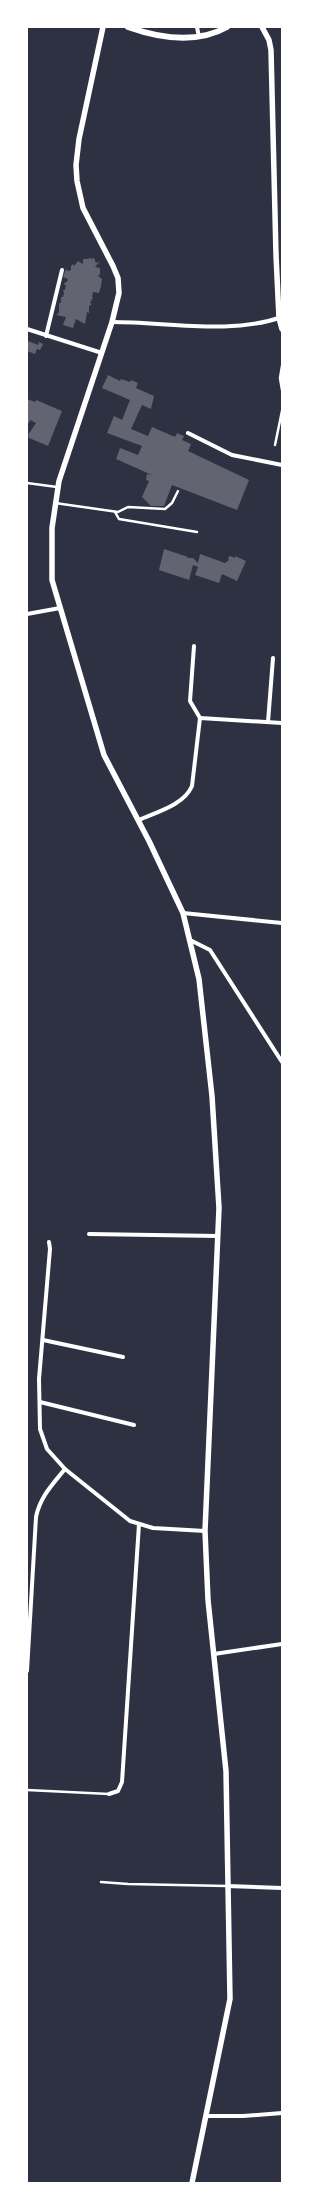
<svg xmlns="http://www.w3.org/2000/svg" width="309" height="2210" font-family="Inter,sans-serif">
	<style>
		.building { fill: #626471 }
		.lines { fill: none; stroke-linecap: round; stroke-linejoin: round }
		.service { stroke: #fff; stroke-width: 2.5 }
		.minor { stroke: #fff; stroke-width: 4 }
		.tertiary { stroke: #fff; stroke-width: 5.5 }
		.secondary { stroke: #fff; stroke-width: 6 }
	</style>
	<rect width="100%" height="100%" fill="#2d3142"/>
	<g class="building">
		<path d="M89,257L91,259L94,258L96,263L100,261L95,267L100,268V274L98,276L102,279L101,286L99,293L93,292L92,297H93L90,303L92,304L89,306V313L87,312L85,324L76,319L73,328L63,325L66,317L56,315L59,313V303H61V297H63L64,293L63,290H65L66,285H64L65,282H67L68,279L63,277L66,269L68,271L71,270V266L73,264L74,266L78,261L83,264V259H89Z"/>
		<path d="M28,341L38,345L39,342L43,344L40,350L37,349L35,354L27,351Z"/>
		<path d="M108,375L120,381L121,379L130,382L131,380L138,383L136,388L154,396L151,409L142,405L131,429L148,436L152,427L175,437L177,433L184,436L182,440L191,444L188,451L249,480L237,510L172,485L164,506H151L142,497L149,481L146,480L147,474L152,475L116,459L120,448L138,455L142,446L107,433L114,416L122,420L130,400L102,388Z"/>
		<path d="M27,399L35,402L36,400L62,411L48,446L29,438L28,435L36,423L30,420L29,423L27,422Z"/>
		<path d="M164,549L188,557L187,558H193L198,563L200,554L225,563L229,560L228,558L230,556L235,558V556L246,561L237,581L222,574L219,583L195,575L198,567L193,565L189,580L159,570Z"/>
	</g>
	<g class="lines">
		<g class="service">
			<path d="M282,366L280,378L282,390"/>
			<path d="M275,445L282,411"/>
			<path d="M27,483L57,487"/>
			<path d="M55,503L118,512L128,507L165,509L172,503L178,491"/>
			<path d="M115,512L119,519L197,532"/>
			<path d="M27,1790L109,1794"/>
			<path d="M101,1882L128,1884L227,1886"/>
		</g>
		<g class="minor">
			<path d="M197,27L199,37"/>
			<path d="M112,322C167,322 231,335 282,317"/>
			<path d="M27,329L102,353"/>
			<path d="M46,336L62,270"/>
			<path d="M188,433L232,455L282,465"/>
			<path d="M27,614L60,608"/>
			<path d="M200,718L282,723"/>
			<path d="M268,722L273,658"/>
			<path d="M139,820C157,812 184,805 192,786L200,718L190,701L194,646"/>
			<path d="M183,913L282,923"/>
			<path d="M190,940L210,950L282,1062"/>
			<path d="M89,1234L218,1236"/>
			<path d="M49,1242L50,1249L39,1379L40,1429L47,1449L65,1469L130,1521L153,1528L205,1531"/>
			<path d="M43,1340L123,1357"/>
			<path d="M40,1402L134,1425"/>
			<path d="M214,1654L282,1644"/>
			<path d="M27,1671L36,1517C40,1497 52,1485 65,1469"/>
			<path d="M109,1794L118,1791L122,1782L139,1524"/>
			<path d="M227,1886L282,1888"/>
			<path d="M207,2116H243L282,2113"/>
		</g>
		<g class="tertiary">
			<path d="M103,27L79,139L76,165L77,181L83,208L113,266L118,278L119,293L112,322L59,481L52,528V580L104,755L149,841L183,913L199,979L212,1096L219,1208L205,1531L208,1600L226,1771L230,1999L192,2183"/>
			<path d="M262,27L269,40L271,50L276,255L279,318L282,329"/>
		</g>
		<path class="secondary" d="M128,27C159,38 197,44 227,27"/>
	</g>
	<rect width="309" height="2210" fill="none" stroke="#ffffff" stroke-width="56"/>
</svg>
